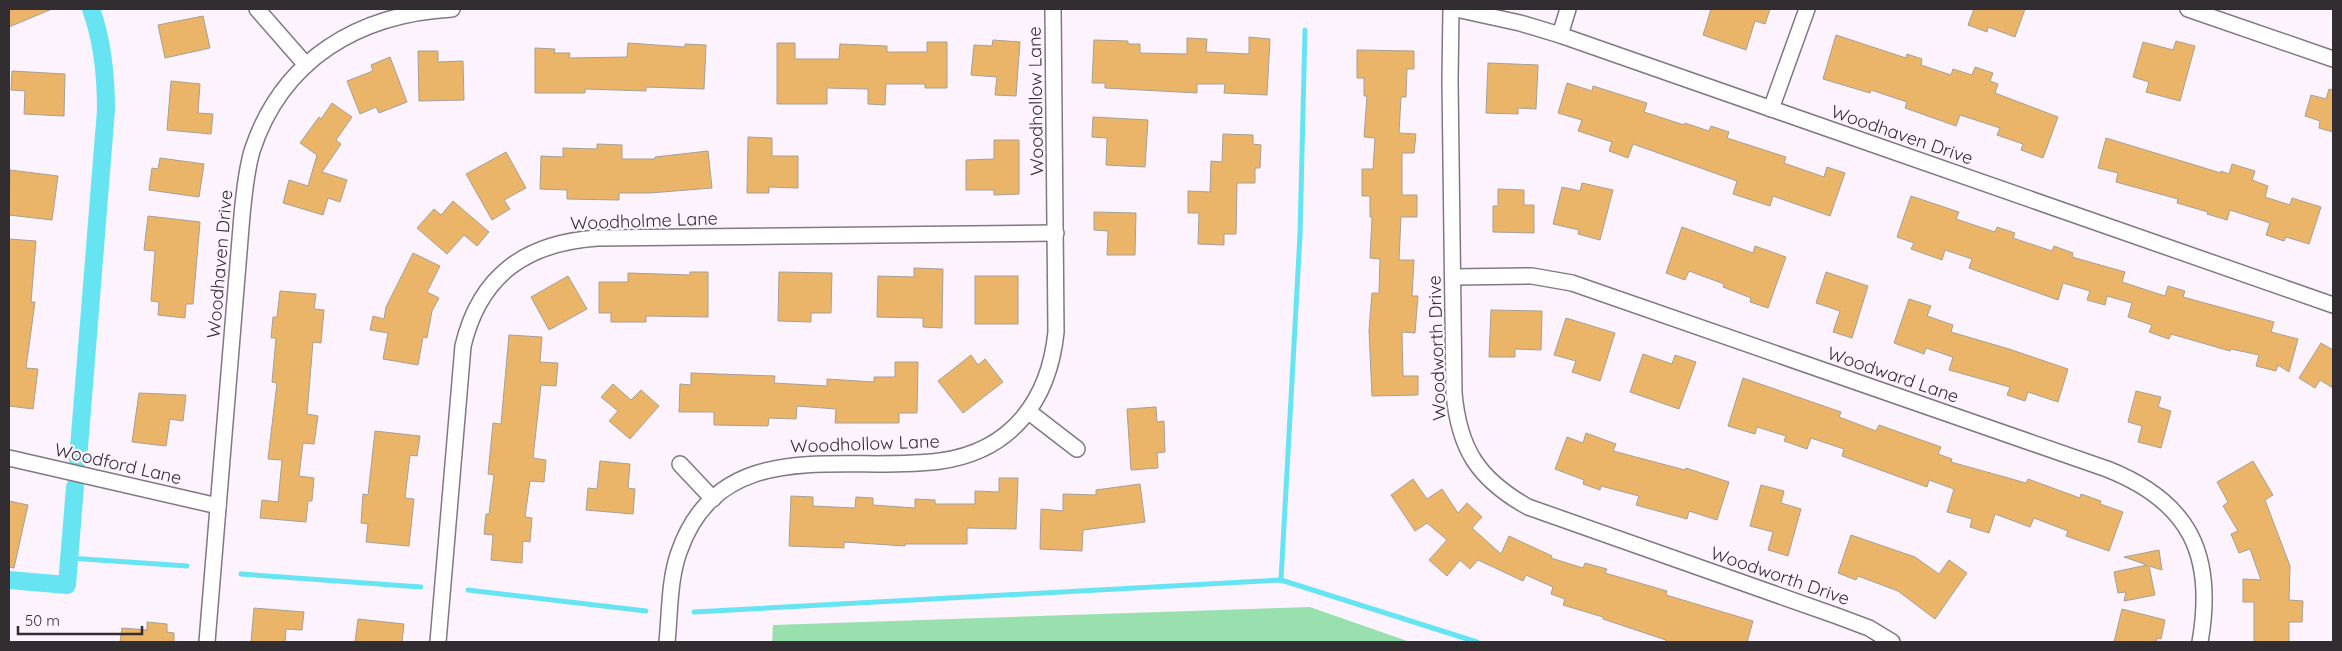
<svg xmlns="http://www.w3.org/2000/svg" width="2342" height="651" font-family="Quicksand,sans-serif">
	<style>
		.green { fill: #9ae0af }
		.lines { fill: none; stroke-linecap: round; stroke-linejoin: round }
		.stream { stroke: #67e4f2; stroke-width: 5 }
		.canal { stroke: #67e4f2; stroke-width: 18 }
		.building { fill: #eab569; stroke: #a79f95 }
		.street-casing { stroke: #817882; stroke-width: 18 }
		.street { stroke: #fff; stroke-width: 15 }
		.labels { text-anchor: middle; stroke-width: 4.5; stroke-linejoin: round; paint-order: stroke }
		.street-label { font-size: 18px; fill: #312d31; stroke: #fdf3fe }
	</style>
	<rect width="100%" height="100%" fill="#fdf3fe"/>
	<path class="green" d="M1310,607L1410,642H772L773,625Z"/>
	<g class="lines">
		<g class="stream">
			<path d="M69,558L187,566"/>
			<path d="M241,574L421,587"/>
			<path d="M1281,580L1300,235L1305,30"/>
			<path d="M468,590L646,611"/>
			<path d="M694,612L1281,580L1477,642"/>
		</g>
		<g class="canal">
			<path d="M78,460L106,110C106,75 103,42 91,9"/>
			<path d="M9,580L67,585L75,487"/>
		</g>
	</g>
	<g class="building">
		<path d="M9,9H52L9,27Z"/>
		<path d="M1711,9H1770L1765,24L1755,21L1746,50L1703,35Z"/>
		<path d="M1974,9H2025L2015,37L1988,27L1987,32L1968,25Z"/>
		<path d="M203,16L210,48L165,58L158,25Z"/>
		<path d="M1836,35L1906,58L1907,54L1922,59L1921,65L1951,75L1953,69L1972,75L1975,67L1993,73L1990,81L1998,84L1995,93L2058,117L2043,158L2021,150L2023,144L1997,135L2000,128L1960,115L1956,126L1905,108L1907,102L1871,90L1870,93L1823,79Z"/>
		<path d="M1249,37L1270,39L1267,95L1224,93L1225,84H1197V93L1105,88V83H1092L1094,40L1128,41V44H1140V53L1187,54V38L1207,39L1206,52L1249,54Z"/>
		<path d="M993,40L1020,42L1016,96L995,95L997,77L971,75L974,45L992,46Z"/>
		<path d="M2176,41L2195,46L2180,101L2146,92L2149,82L2133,77L2143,42L2173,50Z"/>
		<path d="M927,42H947V88H925V84H886L885,105L868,104V89L827,88V104H777V43H795V59H839L840,44L887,46V52H927Z"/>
		<path d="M628,43L685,47V44L706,45L704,89L646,87V91L585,89V93H535V48L555,49L554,53H570L569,58L627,57Z"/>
		<path d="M1357,50L1414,51V69H1407L1406,97H1401L1399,133L1416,134L1414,153H1402V195H1417V217H1401L1399,260H1414L1412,296H1418L1415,333L1402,332L1403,376H1418V395L1372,396L1369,330L1372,293H1379L1380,259L1370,258L1372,217H1370V196H1362V169H1373L1375,138L1364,137L1367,96H1364V78H1357Z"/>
		<path d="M418,51H438V62L463,61L464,100L419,101Z"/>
		<path d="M390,57L407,102L379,113L376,107L360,114L347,81L373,71L371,65Z"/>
		<path d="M1488,63L1538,65L1536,109L1518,108V114L1486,113Z"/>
		<path d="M12,71L65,74L64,116L24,114L25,91L11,90Z"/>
		<path d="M171,81L200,84L198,113L213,114L211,134L167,130Z"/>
		<path d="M1567,83L1592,91L1593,86L1647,103L1644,112L1684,125L1685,123L1709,131L1711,126L1729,132L1727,138L1786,157L1784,163L1824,177L1827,167L1845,173L1830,216L1773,196L1770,206L1733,194L1737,181L1633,144L1628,158L1609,151L1612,142L1578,131L1582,120L1558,113Z"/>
		<path d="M2329,89L2333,90V132L2319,128L2320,121L2305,116L2311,95L2326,99Z"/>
		<path d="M332,103L352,117L336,140L341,144L322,172L347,180L340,202L328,198L323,215L283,203L289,180L308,186L317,155L300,143L319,117L321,119Z"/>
		<path d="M1093,117L1148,120L1145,167L1106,165L1107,138L1092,137Z"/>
		<path d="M1223,134L1253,135V144L1261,145L1260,168H1255V183H1237L1236,234H1224V245L1198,244L1199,213H1188V191L1210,192L1211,161L1222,162Z"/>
		<path d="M748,137L772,138V156H798V188L769,187V193H747Z"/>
		<path d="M2106,138L2221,173V171L2229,174L2232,164L2255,171L2252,180L2268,186L2265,197L2290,205L2292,198L2321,207L2309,244L2286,237L2284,241L2266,235L2270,223L2230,210L2227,220L2207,214L2208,212L2177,203L2178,199L2116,182L2118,173L2098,168Z"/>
		<path d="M994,140H1019V194L994,195V190H966V160L994,159Z"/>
		<path d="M597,144L622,145V159H655V157L708,151L712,188L650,193H619V200L567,199V190L540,189L541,156L563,157V148L597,149Z"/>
		<path d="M506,152L526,188L504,200L510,209L492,220L466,174Z"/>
		<path d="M160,158L204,164L199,197L149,190L152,168L158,169Z"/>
		<path d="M10,170L58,176L52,220L9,215Z"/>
		<path d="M1582,183L1613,190L1600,240L1578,234L1579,230L1553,224L1562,187L1580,191Z"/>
		<path d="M1498,189L1524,190V205H1534V233L1493,232V206H1498Z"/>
		<path d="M1911,196L1959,212L1956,219L1995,232L1997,227L2015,233L2013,238L2052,251L2054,246L2073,253L2072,257L2125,272L2122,282L2165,296L2168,286L2185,291L2183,297L2274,322L2271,332L2298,339L2289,372L2278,365L2276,371L2256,366L2259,355L2231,349L2230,351L2171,334L2169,339L2149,332L2152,325L2128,317L2132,303L2107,296L2105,305L2087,300L2090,291L2063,283L2058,300L1969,268L1972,259L1945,250L1942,260L1911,249L1914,243L1897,237Z"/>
		<path d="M453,201L489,232L477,246L464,235L447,254L417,228L434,209L441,215Z"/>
		<path d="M1094,212L1136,213L1135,255H1107L1108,231L1094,230Z"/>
		<path d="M148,216L200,222L193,304H186L185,318L158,315L159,302L151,301L155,251L144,250Z"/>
		<path d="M1682,227L1753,253L1755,246L1786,257L1768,308L1750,302L1751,298L1723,287L1724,284L1689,271L1685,280L1666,273Z"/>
		<path d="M9,239L36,241L31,302H35L26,368L38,369L33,409L9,406Z"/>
		<path d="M413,253L440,266L427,292L439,298L432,311L427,338L423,337L418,365L383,359L388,333L370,330L373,316L384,319L386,307Z"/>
		<path d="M914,268L943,269L942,328L923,327V318L877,317L878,276L914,277Z"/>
		<path d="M690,272H708V317L646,316V322H611V313H599V282H628V273L690,275Z"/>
		<path d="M779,272L832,273L831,313H811V322L778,321Z"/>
		<path d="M1826,272L1868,286L1852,338L1833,332L1840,311L1816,303Z"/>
		<path d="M568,276L587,309L549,330L531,297Z"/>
		<rect x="975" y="276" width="43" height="48"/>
		<path d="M280,291L316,294L314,309L324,310L321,343L313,342L307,414L318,416L314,444L303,443L299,476L314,478L312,501H308L306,522L260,518L262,500L278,502L282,460L268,459L277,383L272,382L276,338H271L273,317H277Z"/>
		<path d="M1909,299L1931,306L1927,316L1953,325L1951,332L2009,349L2068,369L2058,402L2028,392L2025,401L2007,395L2010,387L1949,370L1953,357L1926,348L1924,354L1894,343Z"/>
		<path d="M1491,310L1542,311L1541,350L1515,349V357H1489Z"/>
		<path d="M1566,318L1615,333L1600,381L1572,372L1576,361L1554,355Z"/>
		<path d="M509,335L542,337L540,362L558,363L556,386L541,385L533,458L546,460L544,482L530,481L525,517L532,518L530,542L523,541L522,563L491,560L493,535L484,534L486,514H489L494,475L488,474L493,423L501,424Z"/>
		<path d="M2321,343L2333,350V388L2320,380L2315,388L2299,378Z"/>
		<path d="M1643,354L1672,364L1675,355L1696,362L1679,409L1630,392Z"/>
		<path d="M971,355L978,365L985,359L1003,382L963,413L938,381Z"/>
		<path d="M895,362H918L917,413H899V423H835L836,409L797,406L796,419L769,418L768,426L714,425V412H679L680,384L691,385V373L775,376L774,383L827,386V379L874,382V377H895Z"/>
		<path d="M1743,378L1841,412L1839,417L1876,431L1879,425L1941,447L1938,454L1952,459L1951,462L2026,483L2028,479L2080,498L2081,494L2101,501L2100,504L2123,512L2109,551L2066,536L2068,531L2034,518L2030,527L1995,514L1989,533L1970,527L1972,519L1947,512L1954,489L1929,480L1927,487L1842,456L1844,449L1811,438L1807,449L1784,441L1786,436L1757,427L1755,434L1728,426Z"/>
		<path d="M613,384L631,400L641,390L659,406L630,439L609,421L618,411L601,397Z"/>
		<path d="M2136,391L2161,397L2158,407L2171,411L2161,448L2138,442L2142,426L2128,422Z"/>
		<path d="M139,393L186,395L183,421L170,419L166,446L132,442Z"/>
		<path d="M1156,407L1157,422L1164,421L1165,452L1157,453L1158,468L1131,470L1127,409Z"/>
		<path d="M375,431L420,436L417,456L410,455L405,498L414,499L409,546L366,542L368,524L361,523L363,494L368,495Z"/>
		<path d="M1586,433L1616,444L1613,451L1685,470L1686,468L1729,482L1717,520L1689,511L1687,519L1636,505L1639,496L1601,486L1600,490L1583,484L1584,480L1555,469L1567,437L1583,443Z"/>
		<path d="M600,461L630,464L628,488L635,489L633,514L586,510L588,488L597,489Z"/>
		<path d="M2253,461L2273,495L2265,500L2290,566L2289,600L2303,601L2302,622H2289V642H2254V602H2243V579L2261,580L2250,549L2239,553L2231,534L2238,531L2223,506L2228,502L2217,482Z"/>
		<path d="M999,478H1018L1016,529L967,528V544H905V546L844,542V548L789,546L791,496L813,497V506L855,508L856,497L873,498V505L915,508V499L935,500V504H975V491L999,492Z"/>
		<path d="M1413,479L1427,499L1442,489L1458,513L1467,503L1482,517L1472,528L1501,554L1509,536L1552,556L1551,558L1583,568L1585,563L1607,569L1605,573L1667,591L1666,595L1753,621L1747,642H1665L1666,640L1603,619V617L1563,605L1565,599L1551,594L1553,587L1526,575L1523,581L1478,560L1470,569L1460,560L1447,576L1429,560L1447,540L1427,523L1415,531L1391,495Z"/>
		<path d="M1140,484L1145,522L1083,530L1082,551L1040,549L1041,509L1063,511V494L1096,495V490Z"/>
		<path d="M1761,485L1784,491L1781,503L1801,509L1788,556L1768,550L1773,532L1750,526Z"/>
		<path d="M9,501L28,505L14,568L9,567Z"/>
		<path d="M1851,535L1915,557L1939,574L1949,560L1967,573L1935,619L1898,591L1858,576L1856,580L1838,573Z"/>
		<path d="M2159,550L2162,570L2149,566L2155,595L2124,601L2126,592L2118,593L2114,572L2147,565L2124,557Z"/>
		<path d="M254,608L304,612L302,630L286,629L285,642H251Z"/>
		<path d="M2122,609L2165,620L2161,639L2157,638L2156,642H2114Z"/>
		<path d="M358,619L404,624L402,642H355Z"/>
		<path d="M147,622L167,624V632L174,633V642H120L122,628L147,630Z"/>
	</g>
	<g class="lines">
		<g class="street-casing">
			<g id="street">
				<path d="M257,9L306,65"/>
				<path d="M1451,9L1450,80L1454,393C1459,449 1478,479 1528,507L1837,616L1869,628L1892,642"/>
				<path d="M1456,9L1520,23L1560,35L2333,305"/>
				<path d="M2188,9L2333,59"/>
				<path d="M1560,35L1568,9"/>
				<path d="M1771,109L1807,9"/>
				<path d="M1453,277L1532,276L1572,283L2107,469C2191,502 2215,556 2200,642"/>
				<path d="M1029,412L1077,449"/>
				<path d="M9,458L218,506"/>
				<path d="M680,464L713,499"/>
				<path d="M207,642L242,215C244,194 246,172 252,151C282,59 359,14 452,9"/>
				<path d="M438,642L463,346C480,274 527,243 597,238L1056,233"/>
				<path d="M667,642C670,613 669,580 679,552C721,432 845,474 940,461C1012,451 1049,400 1056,332L1053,9"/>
			</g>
		</g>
		<use href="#street" class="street"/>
	</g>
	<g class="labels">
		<g class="street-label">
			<text transform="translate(1036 101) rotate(-91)" y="6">Woodhollow Lane</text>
			<text transform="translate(1902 135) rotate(19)" y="6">Woodhaven Drive</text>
			<text transform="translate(644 221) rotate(-2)" y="6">Woodholme Lane</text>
			<text transform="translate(220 264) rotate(-85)" y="6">Woodhaven Drive</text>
			<text transform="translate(1437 348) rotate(-92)" y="6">Woodworth Drive</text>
			<text transform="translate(1893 375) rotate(19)" y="6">Woodward Lane</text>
			<text transform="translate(865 444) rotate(-2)" y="6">Woodhollow Lane</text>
			<text transform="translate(118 464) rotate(13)" y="6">Woodford Lane</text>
			<text transform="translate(1780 576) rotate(19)" y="6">Woodworth Drive</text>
		</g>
	</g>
	<rect width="2342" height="651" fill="none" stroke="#312d31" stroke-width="20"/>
	<path d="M18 626v8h124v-8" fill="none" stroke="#312d31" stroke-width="2.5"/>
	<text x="25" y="626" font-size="15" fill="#312d31" stroke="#fdf3fe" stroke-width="4" paint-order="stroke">50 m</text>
</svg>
